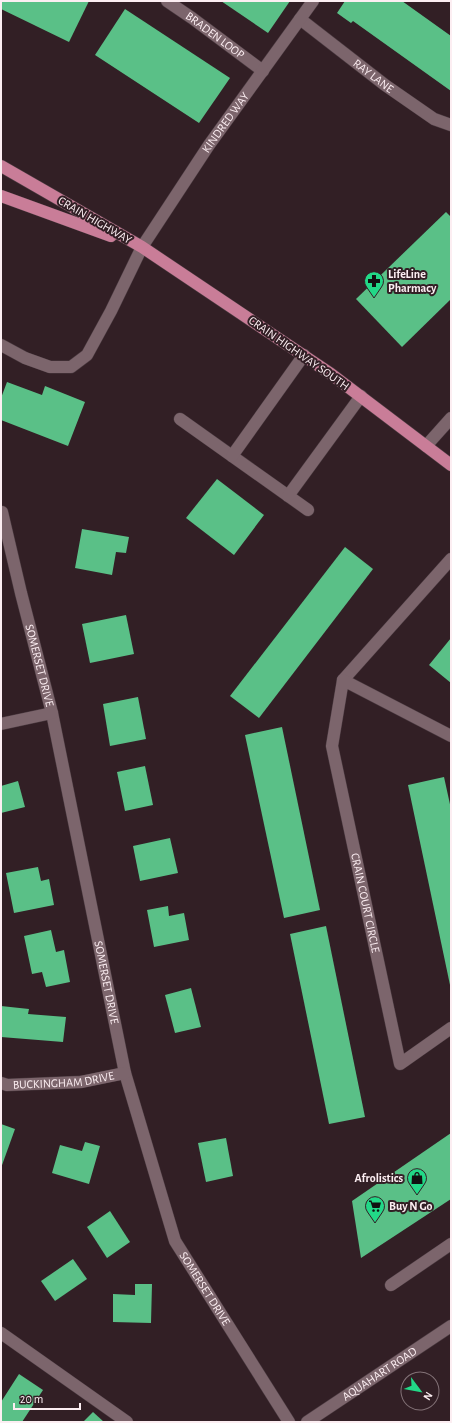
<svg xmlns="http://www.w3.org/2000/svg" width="452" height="1423" font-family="'Alegreya Sans',sans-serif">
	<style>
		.building { fill: #5ac087 }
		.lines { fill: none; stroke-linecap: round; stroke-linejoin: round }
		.lane-casing { stroke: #4b3b41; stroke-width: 13 }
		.street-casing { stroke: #4b3b41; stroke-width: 13 }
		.secondary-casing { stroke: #4b3b41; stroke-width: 13 }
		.primary-casing { stroke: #4b3b41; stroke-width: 13 }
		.lane { stroke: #7c656c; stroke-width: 12 }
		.street { stroke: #7c656c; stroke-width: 12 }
		.secondary { stroke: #7c656c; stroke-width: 12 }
		.primary { stroke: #c97d98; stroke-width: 12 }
		.labels { text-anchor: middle; stroke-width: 4; stroke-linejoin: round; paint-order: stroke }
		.street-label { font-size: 12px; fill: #fceef2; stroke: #321f25 }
		.poi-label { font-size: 12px; font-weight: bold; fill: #fceef2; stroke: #321f25; text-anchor: start }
	</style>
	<rect width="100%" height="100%" fill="#321f25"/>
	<g class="building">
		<path d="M1,1H89L69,42L1,9Z"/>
		<path d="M221,1H290L268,33Z"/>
		<path d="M345,1H402L451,36V91L353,21L351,23L337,13Z"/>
		<path d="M125,9L230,78L199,123L95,55Z"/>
		<path d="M446,212L451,217V299L402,347L356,299Z"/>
		<path d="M7,382L42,395L45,386L85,402L68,446L1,420V398Z"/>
		<path d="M217,479L264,515L234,555L186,518Z"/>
		<path d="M82,529L129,537L126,553L116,552L112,575L75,568Z"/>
		<path d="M345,547L373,569L259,718L230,696Z"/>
		<path d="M126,615L134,654L90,663L82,624Z"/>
		<path d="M451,638V683L429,665Z"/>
		<path d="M138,697L146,739L110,746L103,704Z"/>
		<path d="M282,727L320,910L284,918L245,735Z"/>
		<path d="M145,766L153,805L125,811L117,772Z"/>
		<path d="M444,777L451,809L450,985L408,785Z"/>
		<path d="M18,781L25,807L1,813V786Z"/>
		<path d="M170,838L178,873L140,881L133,846Z"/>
		<path d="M38,867L41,881L49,879L54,905L14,913L6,873Z"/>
		<path d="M168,906L169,916L184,913L189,940L154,947L147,910Z"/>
		<path d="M326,926L365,1117L329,1124L290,934Z"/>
		<path d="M51,930L56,952L64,950L70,982L46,987L42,972L32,974L24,936Z"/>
		<path d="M191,988L201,1027L175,1033L165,995Z"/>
		<path d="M1,1006L29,1009L28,1014L66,1017L63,1042L1,1037Z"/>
		<path d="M1,1124L15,1129L1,1168Z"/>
		<path d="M451,1133V1199L361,1258L352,1201Z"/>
		<path d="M226,1138L233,1176L206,1182L198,1143Z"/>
		<path d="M85,1142L100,1146L89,1184L52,1173L60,1145L82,1151Z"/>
		<path d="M110,1211L130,1242L107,1258L87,1227Z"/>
		<path d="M73,1259L87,1279L55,1301L41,1281Z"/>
		<path d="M135,1284H152L151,1323L113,1322V1294L135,1295Z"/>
		<path d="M19,1374L43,1390L22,1422H1V1402Z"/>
		<path d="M93,1412L104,1422H83Z"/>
	</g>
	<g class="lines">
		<g class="lane-casing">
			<g id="lane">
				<path d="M180,419L308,510"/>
				<path d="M426,446L451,418"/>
				<path d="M232,456L304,355"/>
				<path d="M288,496L361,396"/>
				<path d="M391,1285L451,1244"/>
			</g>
		</g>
		<g class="street-casing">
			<g id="street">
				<path id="s1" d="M167,1L192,18L263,71"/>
				<path id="s2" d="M300,19L385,85L434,119L451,125"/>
				<path id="s3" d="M1,345L25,358L50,367H71L87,355L111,311L142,247L209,145L313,1"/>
				<path id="s4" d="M2,512L21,593L52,713L125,1073L175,1241L289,1422"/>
				<path d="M343,680L451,559"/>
				<path d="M1,724L52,713"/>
				<path id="s5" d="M451,736L343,680L332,746L400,1064L451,1028"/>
				<path id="s6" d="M1,1083L7,1085L81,1082L125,1073"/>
				<path d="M1,1333L127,1422"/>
			</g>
		</g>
		<g class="secondary-casing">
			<g id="secondary">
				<path id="s7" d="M307,1422L451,1326"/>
			</g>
		</g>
		<g class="primary-casing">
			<g id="primary">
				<path d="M1,166L142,247L331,374L451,465"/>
				<path d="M1,196L111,236"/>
			</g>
		</g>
		<use href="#lane" class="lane"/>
		<use href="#street" class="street"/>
		<use href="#secondary" class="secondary"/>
		<use href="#primary" class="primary"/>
	</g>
	<defs>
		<g id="pharmacy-pin" transform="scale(1)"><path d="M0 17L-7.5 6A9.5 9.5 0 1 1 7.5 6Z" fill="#22d887" stroke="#321f25"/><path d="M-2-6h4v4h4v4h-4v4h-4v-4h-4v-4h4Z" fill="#111"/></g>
		<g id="shop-pin" transform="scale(1)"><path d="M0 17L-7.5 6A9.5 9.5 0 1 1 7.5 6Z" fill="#22d887" stroke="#321f25"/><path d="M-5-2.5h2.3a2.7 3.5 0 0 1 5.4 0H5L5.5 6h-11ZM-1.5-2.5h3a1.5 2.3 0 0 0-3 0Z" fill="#111"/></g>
		<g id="supermarket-pin" transform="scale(1)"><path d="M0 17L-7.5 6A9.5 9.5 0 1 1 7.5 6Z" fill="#22d887" stroke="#321f25"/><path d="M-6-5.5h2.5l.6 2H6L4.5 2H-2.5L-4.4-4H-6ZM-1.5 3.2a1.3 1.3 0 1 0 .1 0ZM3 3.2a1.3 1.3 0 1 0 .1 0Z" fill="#111"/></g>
	</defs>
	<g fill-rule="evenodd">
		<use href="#pharmacy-pin" x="374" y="281"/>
		<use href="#shop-pin" x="417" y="1178"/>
		<use href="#supermarket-pin" x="375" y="1206"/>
	</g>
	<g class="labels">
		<g class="street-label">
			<text dy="4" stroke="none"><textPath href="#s1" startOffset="59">BRADEN LOOP</textPath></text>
			<text dy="4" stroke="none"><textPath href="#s2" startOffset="93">RAY LANE</textPath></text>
			<text dy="4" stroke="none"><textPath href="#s3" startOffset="366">KINDRED WAY</textPath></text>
			<text transform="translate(95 220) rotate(30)" y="4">CRAIN HIGHWAY</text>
			<text transform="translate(299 353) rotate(35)" y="4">CRAIN HIGHWAY SOUTH</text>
			<text dy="4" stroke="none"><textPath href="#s4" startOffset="158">SOMERSET DRIVE</textPath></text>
			<text dy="4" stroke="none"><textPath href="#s5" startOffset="349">CRAIN COURT CIRCLE</textPath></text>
			<text dy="4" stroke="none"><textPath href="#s4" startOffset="482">SOMERSET DRIVE</textPath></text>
			<text dy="4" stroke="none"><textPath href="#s6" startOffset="63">BUCKINGHAM DRIVE</textPath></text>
			<text dy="4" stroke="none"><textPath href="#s4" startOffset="806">SOMERSET DRIVE</textPath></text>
			<text dy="4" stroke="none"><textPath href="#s7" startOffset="87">AQUAHART ROAD</textPath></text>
		</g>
		<g class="poi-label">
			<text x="388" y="278">LifeLine<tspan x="388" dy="14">Pharmacy</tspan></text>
			<text x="403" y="1182" text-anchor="end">Afrolistics</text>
			<text x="389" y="1210">Buy N Go</text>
		</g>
	</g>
	<rect width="452" height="1423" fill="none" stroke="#fceef2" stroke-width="4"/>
	<g transform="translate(420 1391) rotate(122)"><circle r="19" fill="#321f25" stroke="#837277"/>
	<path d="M0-3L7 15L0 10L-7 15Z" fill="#22d887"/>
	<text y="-6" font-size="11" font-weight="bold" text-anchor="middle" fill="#fceef2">N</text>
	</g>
	<path d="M14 1403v6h66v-6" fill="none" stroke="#fceef2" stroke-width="2"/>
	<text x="20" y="1403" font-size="12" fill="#fceef2" stroke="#321f25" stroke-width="3" paint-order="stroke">20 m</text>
</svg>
